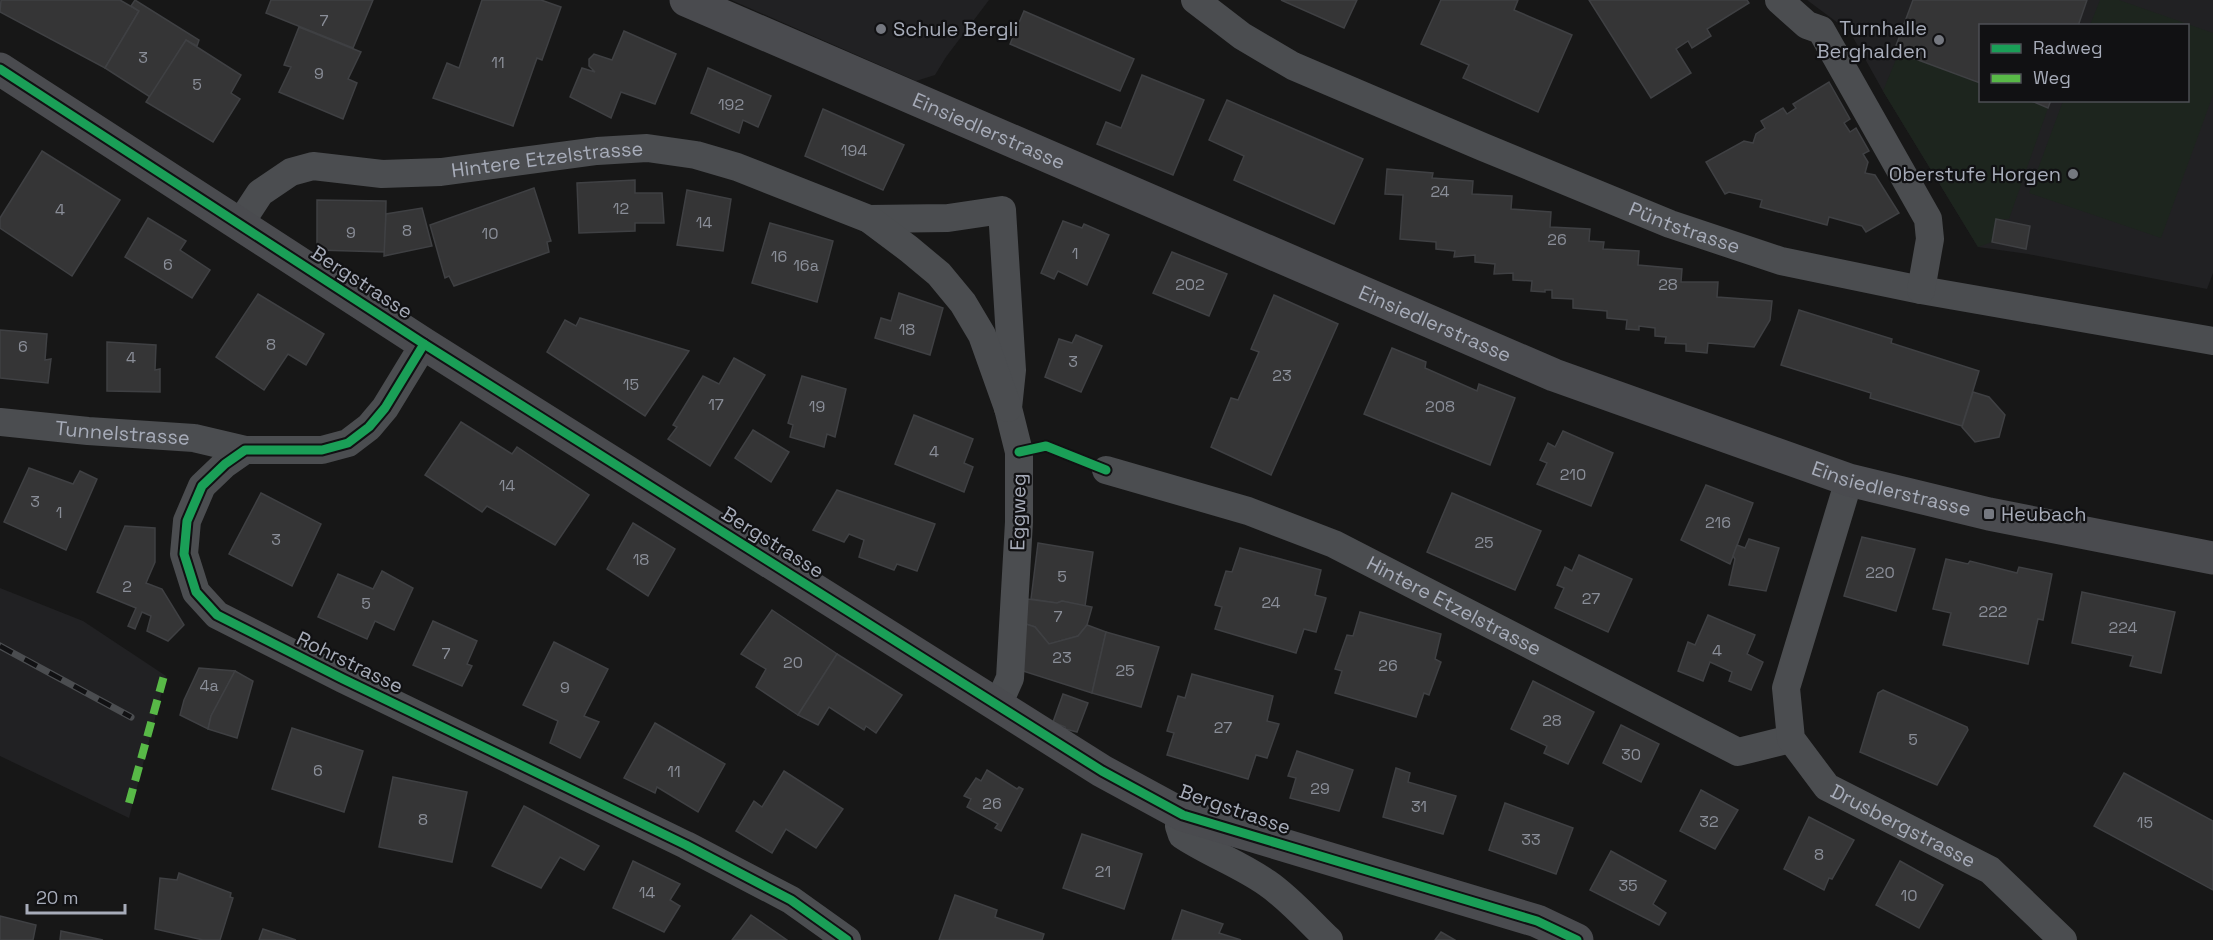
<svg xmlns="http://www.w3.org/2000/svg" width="2213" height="940" font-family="'Space Grotesk',sans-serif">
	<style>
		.built { fill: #212123; fill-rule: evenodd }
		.green { fill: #1d251e }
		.building { fill: #353536; stroke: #3f4043; stroke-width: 1.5 }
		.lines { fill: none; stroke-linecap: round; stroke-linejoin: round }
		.street { stroke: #4b4d50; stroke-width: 28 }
		.secondary { stroke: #4a4b4f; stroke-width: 33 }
		.rail-casing { stroke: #4b4d50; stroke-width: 7 }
		.rail { stroke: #111113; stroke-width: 4.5; stroke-dasharray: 14; stroke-linecap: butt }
		.quiet { stroke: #58b947; stroke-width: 8; stroke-dasharray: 15 8; stroke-linecap: butt }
		.cycleway-casing { stroke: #111113; stroke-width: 13 }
		.cycleway { stroke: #1a9f57; stroke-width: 9 }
		.poi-dot { fill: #757880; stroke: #111113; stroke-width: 2 }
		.labels { text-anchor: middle; stroke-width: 4.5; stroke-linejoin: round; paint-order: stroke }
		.number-label { font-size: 16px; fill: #8a8e98 }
		.poi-label { font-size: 20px; fill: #a7acb9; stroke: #111113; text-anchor: end }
		.street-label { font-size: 20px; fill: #a7acb9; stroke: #111113 }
	</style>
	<rect width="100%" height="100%" fill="#171717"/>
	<g class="built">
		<path d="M731,0H989L946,57L935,75L916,81Z"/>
		<path d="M1807,0H2213V273L2207,289L2028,254L1978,247L1883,91L1850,32ZM1980,26H2188V100H1980Z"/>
		<path d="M0,588L83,621L166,676L129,818L0,756Z"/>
	</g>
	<g class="green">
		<path d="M2100,0H2119L2213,33V95L2161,238L2029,193L2063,101L2188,100V26L2090,25Z"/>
		<path d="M1899,52L1980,83V100L2029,101L2048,108L2009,219L1996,220L1992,242L1978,247L1883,91Z"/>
	</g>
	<g class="building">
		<path d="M1,0H120L139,11L105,68L0,12Z"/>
		<path d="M135,0L199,40L197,46L186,40L150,97L105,68L139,11L131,6Z"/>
		<path d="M271,0H373L353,48L266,13Z"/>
		<path d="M482,0H541L561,7L542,60L537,58L513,126L433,98L447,63L459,68Z"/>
		<path d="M1281,0H1357L1344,28Z"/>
		<path d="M1441,0H1518L1514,10L1572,35L1538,112L1463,78L1469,65L1421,44Z"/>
		<path d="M1589,0H1747L1749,3L1707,29L1711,36L1692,48L1688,41L1676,49L1691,73L1651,98Z"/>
		<path d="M1913,0H2087L2078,26H1980V83L1894,51Z"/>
		<path d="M1024,11L1134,59L1120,91L1010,44Z"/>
		<path d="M299,27L361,52L348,79L357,83L343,119L279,92L291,67L284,65Z"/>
		<path d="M624,31L676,54L655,104L621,92L611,118L570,97L582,68L595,72L589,66V59L594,54L612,60Z"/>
		<path d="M186,40L241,75L231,93L240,99L213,142L146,102Z"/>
		<path d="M708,68L771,96L758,127L743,120L739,133L691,113Z"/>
		<path d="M1142,75L1204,100L1173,175L1097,144L1106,122L1121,128Z"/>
		<path d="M1829,82L1850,119L1844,123L1850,132L1856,128L1869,151L1863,154L1868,162L1865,173L1875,175L1899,213L1866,232L1862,226L1829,217L1827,225L1760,207L1762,200L1729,192L1725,194L1706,162L1744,141L1753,143L1756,134L1765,128L1761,121L1783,108L1787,114L1796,108L1793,104Z"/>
		<path d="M1227,100L1363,159L1334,224L1234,180L1244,156L1209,140Z"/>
		<path d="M2029,100H2051L2048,108Z"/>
		<path d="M823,109L904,145L883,190L805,156Z"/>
		<path d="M42,151L120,200L72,276L0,228V218Z"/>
		<path d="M1387,169L1433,173L1432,178L1473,181L1472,194L1512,196L1511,209L1551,212L1550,227L1590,229L1589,241L1604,242L1603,249L1639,251L1638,265L1682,269L1681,282H1718L1717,297L1772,301L1770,320L1754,347L1708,343L1707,353L1686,351V344L1665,343L1666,337L1655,336V328L1639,326V330L1626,329L1627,320L1607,318V311L1573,308V299L1552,298V290H1545V292L1531,291L1532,281L1513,280V273L1494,274L1495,264L1475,262V255L1454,257L1455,251L1436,249V242L1400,239L1403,195L1385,194Z"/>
		<path d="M635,180V193H662L664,223H635V231L579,233L577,183Z"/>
		<path d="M534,188L551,241L547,242L549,252L454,286L449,276L445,278L430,225Z"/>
		<path d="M687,190L731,199L723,251L677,245Z"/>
		<path d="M317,200L386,201L385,252L317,250Z"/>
		<path d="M422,208L432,246L384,256L386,214Z"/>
		<path d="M148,218L186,241L180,250L210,270L192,298L125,257Z"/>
		<path d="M1996,219L2030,226L2026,249L1992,242Z"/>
		<path d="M1063,221L1082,228L1084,224L1109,235L1087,285L1058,271L1054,279L1041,273Z"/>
		<path d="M770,223L833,241L817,302L752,283Z"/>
		<path d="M1172,252L1227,274L1209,316L1153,293Z"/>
		<path d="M899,293L943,308L930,355L875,338L881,318L891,321Z"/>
		<path d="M258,294L324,334L306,365L288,354L264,390L216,357Z"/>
		<path d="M1274,295L1338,324L1271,475L1211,447L1231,398L1238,400L1259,352L1251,349Z"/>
		<path d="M1799,310L1892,339L1891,343L1979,371L1962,426L1870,398L1871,393L1781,365Z"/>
		<path d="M580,318L689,351L645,416L547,352L565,320L576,326Z"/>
		<path d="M0,330L47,334L45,360L51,359L48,383L0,378Z"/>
		<path d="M1076,335L1102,346L1081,392L1045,377L1059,339L1072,343Z"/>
		<path d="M107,342L156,345L155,370L160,369V392L107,391Z"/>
		<path d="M1392,348L1426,362L1425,368L1477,391L1479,384L1515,398L1490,465L1364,414Z"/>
		<path d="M734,358L765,375L710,466L668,439L677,427L673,425L703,376L719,384Z"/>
		<path d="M802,376L846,389L835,437L827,434L824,447L790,437L793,425L788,423Z"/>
		<path d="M1973,392L1989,397L2005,415L1999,437L1975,442L1962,427Z"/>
		<path d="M914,415L973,439L964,463L973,467L964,492L895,464Z"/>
		<path d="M461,422L512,454L517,447L589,495L555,545L487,506L482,512L425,475Z"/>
		<path d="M753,430L789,452L771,482L735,458Z"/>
		<path d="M1563,431L1613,453L1591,506L1537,484L1547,463L1540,460L1548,443L1555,447Z"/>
		<path d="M29,468L73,484L80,471L97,479L66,550L4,522Z"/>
		<path d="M1706,485L1753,503L1730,564L1681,540Z"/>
		<path d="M837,490L935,524L917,571L897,564L894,570L859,557L864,540L849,534L844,542L813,530Z"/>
		<path d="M261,493L321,524L292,586L229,554Z"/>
		<path d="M1452,493L1541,531L1515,590L1427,552Z"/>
		<path d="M633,523L675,549L648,596L607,569Z"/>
		<path d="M125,526L155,528V562L146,583L162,589L184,625L168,641L147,631L151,616L142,612L135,629L128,626L136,608L97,592Z"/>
		<path d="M1862,537L1915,549L1896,611L1844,596Z"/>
		<path d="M1749,539L1779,548L1766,591L1729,585L1735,559L1733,556L1737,545L1745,548Z"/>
		<path d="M1038,543L1093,552L1085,606L1062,601L1057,603L1031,599Z"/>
		<path d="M1240,548L1321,570L1315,595L1326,598L1316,632L1304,629L1296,653L1215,629L1222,607L1215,605L1226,571L1232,572Z"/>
		<path d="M1579,555L1632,579L1608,632L1555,608L1564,588L1557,585L1565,567L1572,571Z"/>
		<path d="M1946,559L1968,564L1970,561L2017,573L2019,567L2052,574L2043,620L2038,619L2028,664L1943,645L1951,613L1933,609Z"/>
		<path d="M382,571L413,588L394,630L375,621L367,639L318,617L338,574L373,589Z"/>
		<path d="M2082,592L2175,612L2161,673L2130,666L2133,656L2072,643Z"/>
		<path d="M1027,599L1057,603L1062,601L1092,607L1087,625L1078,636L1049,644L1035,627L1026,624Z"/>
		<path d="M772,610L837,654L798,715L756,687L766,669L741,654Z"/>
		<path d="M1360,612L1441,634L1435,659L1441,662L1429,695L1424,693L1416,717L1335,693L1342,671L1335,669L1347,635L1353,636Z"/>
		<path d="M1708,615L1755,635L1747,654L1763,662L1751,690L1729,681L1732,672L1710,662L1703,681L1678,671L1688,642L1695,645Z"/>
		<path d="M433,621L477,641L467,664L472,666L462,686L413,665Z"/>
		<path d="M1026,624L1035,627L1049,644L1078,636L1087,625L1106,632L1092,693L1023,671Z"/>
		<path d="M1106,632L1159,647L1141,707L1092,693Z"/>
		<path d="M554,642L608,669L584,716L599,722L580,758L550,743L558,721L523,705Z"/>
		<path d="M837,654L902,695L876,733L866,726L864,730L829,707L818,725L798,715Z"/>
		<path d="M199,668L235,671L211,716L208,729L180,715L184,700Z"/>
		<path d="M235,671L253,681L237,738L208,729L211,716Z"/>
		<path d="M1192,674L1273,696L1267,721L1279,724L1267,758L1256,755L1248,779L1167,755L1174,733L1167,731L1178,696L1185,698Z"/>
		<path d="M1533,681L1594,712L1568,764L1544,753L1547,746L1511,729Z"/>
		<path d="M1883,690L1967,727L1968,730L1937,785L1860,752L1878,693Z"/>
		<path d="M1063,694L1088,703L1077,732L1065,729V727L1053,722Z"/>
		<path d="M655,723L725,764L698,812L657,787L655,793L624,778Z"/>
		<path d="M1621,725L1659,744L1641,782L1603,763Z"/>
		<path d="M292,728L363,751L344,812L272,789Z"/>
		<path d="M1297,751L1353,770L1339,811L1290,798L1296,778L1288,776Z"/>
		<path d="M1396,768L1410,773L1408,782L1456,796L1443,834L1383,817Z"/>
		<path d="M987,770L1017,789L1019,787L1023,789L1001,831L995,828L998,824L967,807L971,799L964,796L976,778L981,781Z"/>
		<path d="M784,771L843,809L816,848L786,829L772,853L736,831L754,801L762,807Z"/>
		<path d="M2124,773L2213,821V890L2094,826Z"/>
		<path d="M393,777L467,792L452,862L379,847Z"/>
		<path d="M1701,790L1738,810L1715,849L1680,831Z"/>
		<path d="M1505,803L1573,828L1556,874L1489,850Z"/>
		<path d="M524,806L599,846L584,870L560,857L541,888L492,866Z"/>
		<path d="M1809,817L1854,840L1832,879L1829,878L1824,890L1784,869Z"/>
		<path d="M1082,834L1142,854L1124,909L1063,888Z"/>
		<path d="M1611,851L1666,881L1653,904L1666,913L1659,925L1590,890Z"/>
		<path d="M633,861L680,884L670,900L680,906L664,932L613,908Z"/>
		<path d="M1900,861L1943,885L1919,928L1876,905Z"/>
		<path d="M179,873L231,893L230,897L233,898L220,940H203L155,929L160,878L177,880Z"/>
		<path d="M955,895L997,910L995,917L1044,934L1042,940H939Z"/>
		<path d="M1182,910L1223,924L1219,933L1241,940H1172Z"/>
		<path d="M751,915L787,940H732Z"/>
		<path d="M0,916L36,925L33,940H0Z"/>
		<path d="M263,929L296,940H259Z"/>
		<path d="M61,931L103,940H60Z"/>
		<path d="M1441,932L1455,940H1435Z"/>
	</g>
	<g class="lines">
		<g class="street">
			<path id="s1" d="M1195,0L1242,36L1293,66L1483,147L1670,224L1781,261L1921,290L2213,341"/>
			<path d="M1779,0L1807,25L1821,30L1928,219L1930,239L1921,290"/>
			<path d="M869,219L948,218L1002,210L1012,370L1008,408L1019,452V522L1010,678L998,705"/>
			<path id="s2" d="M239,225L260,193L291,172L313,166L382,174L441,172L597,151L647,148L696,155L737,167L869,219L909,249L939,274L963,303L982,335L1008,408"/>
			<path d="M424,344L385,408L369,427L348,443L322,450H245L225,464L202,486L187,521L184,554L196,592L217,615L343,679L686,845L791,900L847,940"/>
			<path id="s3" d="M0,422L88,431L194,438L245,450"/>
			<path id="s4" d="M1106,470L1248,511L1334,544L1738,752L1791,739"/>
			<path id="s5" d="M1849,480L1786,688L1791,739L1827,787L1990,870L2063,940"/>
			<path d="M1183,815L1179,826L1182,835C1209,853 1240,864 1267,883C1289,898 1309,921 1329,940"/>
		</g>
		<g class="secondary">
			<path id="s6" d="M686,0L1554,375L1849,480L1989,514L2213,558"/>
			<path d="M0,69L424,344L1102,771L1183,815L1537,921L1577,940"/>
		</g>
		<g class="rail-casing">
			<path id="rail" d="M0,646L131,717"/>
		</g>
		<use href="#rail" class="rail"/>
		<path class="quiet" d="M129,803L165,672"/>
		<g class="cycleway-casing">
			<g id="cycleway">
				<path d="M0,69L424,344L1102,771L1183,815L1537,921L1577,940"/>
				<path d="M424,344L385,408L369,427L348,443L322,450H245L225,464L202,486L187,521L184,554L196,592L217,615L343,679L686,845L791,900L847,940"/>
				<path d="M1019,452L1046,446L1106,470"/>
			</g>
		</g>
		<use href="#cycleway" class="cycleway"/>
	</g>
	<g class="poi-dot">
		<circle cx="881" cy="29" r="6"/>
		<circle cx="1939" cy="40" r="6"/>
		<circle cx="2073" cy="174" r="6"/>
		<rect x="1983" y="508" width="12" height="12" rx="3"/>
	</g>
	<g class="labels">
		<g class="number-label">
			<text x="324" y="26">7</text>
			<text x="143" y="63">3</text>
			<text x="498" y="68">11</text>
			<text x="319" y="79">9</text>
			<text x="197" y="90">5</text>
			<text x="731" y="110">192</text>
			<text x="854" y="156">194</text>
			<text x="1440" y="197">24</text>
			<text x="621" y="214">12</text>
			<text x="60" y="215">4</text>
			<text x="704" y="228">14</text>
			<text x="407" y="236">8</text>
			<text x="351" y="238">9</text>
			<text x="490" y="239">10</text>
			<text x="1557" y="245">26</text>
			<text x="1075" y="259">1</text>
			<text x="779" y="262">16</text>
			<text x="168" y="270">6</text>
			<text x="806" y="271">16a</text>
			<text x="1190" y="290">202</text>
			<text x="1668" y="290">28</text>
			<text x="907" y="335">18</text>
			<text x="271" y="350">8</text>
			<text x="23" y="352">6</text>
			<text x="131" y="363">4</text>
			<text x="1073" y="367">3</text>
			<text x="1282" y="381">23</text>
			<text x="631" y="390">15</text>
			<text x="716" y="410">17</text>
			<text x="817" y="412">19</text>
			<text x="1440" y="412">208</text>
			<text x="934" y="457">4</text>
			<text x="1573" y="480">210</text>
			<text x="507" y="491">14</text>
			<text x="35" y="507">3</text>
			<text x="59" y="518">1</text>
			<text x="1718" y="528">216</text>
			<text x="276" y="545">3</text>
			<text x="1484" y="548">25</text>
			<text x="641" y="565">18</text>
			<text x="1880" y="578">220</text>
			<text x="1062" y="582">5</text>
			<text x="127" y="592">2</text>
			<text x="1591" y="604">27</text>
			<text x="1271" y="608">24</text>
			<text x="366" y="609">5</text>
			<text x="1993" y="617">222</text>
			<text x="1058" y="622">7</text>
			<text x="2123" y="633">224</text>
			<text x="1717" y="656">4</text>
			<text x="446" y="659">7</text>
			<text x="1062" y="663">23</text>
			<text x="793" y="668">20</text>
			<text x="1388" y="671">26</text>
			<text x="1125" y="676">25</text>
			<text x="209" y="691">4a</text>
			<text x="565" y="693">9</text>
			<text x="1552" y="726">28</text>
			<text x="1223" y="733">27</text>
			<text x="1913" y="745">5</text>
			<text x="1631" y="760">30</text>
			<text x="318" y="776">6</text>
			<text x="674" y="777">11</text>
			<text x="1320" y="794">29</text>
			<text x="992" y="809">26</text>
			<text x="1419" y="812">31</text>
			<text x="423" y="825">8</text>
			<text x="1709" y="827">32</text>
			<text x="2145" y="828">15</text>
			<text x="1531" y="845">33</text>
			<text x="1819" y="860">8</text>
			<text x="1103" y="877">21</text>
			<text x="1628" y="891">35</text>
			<text x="647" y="898">14</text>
			<text x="1909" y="901">10</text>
		</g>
		<g class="poi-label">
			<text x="1927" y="35">Turnhalle<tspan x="1927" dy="23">Berghalden</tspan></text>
			<text x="893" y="36" text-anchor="start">Schule Bergli</text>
			<text x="2061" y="181">Oberstufe Horgen</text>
			<text x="2001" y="521" text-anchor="start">Heubach</text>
		</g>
		<g class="street-label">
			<text dy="7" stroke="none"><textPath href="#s6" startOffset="330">Einsiedlerstrasse</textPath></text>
			<text dy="7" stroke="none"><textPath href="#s2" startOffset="334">Hintere Etzelstrasse</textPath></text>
			<text dy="7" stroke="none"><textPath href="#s1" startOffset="542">Püntstrasse</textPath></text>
			<text transform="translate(362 282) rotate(33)" y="7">Bergstrasse</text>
			<text dy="7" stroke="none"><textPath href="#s6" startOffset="816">Einsiedlerstrasse</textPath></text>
			<text dy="7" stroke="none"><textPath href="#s3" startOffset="123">Tunnelstrasse</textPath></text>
			<text dy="7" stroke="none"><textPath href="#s6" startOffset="1302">Einsiedlerstrasse</textPath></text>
			<text transform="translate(1018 512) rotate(-89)" y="7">Eggweg</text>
			<text transform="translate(773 542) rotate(32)" y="7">Bergstrasse</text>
			<text dy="7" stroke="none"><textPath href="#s4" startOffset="375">Hintere Etzelstrasse</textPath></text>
			<text transform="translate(350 662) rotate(26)" y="7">Rohrstrasse</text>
			<text transform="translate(1235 809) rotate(19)" y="7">Bergstrasse</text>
			<text dy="7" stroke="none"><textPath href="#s5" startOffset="414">Drusbergstrasse</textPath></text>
		</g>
	</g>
	<rect x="1979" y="24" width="210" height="78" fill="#111113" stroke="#4d4f55" stroke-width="1.5"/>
	<rect x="1991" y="44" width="30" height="9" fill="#1a9f57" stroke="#4d4f55" stroke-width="1.5"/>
	<text x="2033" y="54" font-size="18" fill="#a7acb9">Radweg</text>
	<rect x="1991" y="74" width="30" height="9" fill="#58b947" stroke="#4d4f55" stroke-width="1.5"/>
	<text x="2033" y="84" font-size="18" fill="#a7acb9">Weg</text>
	<path d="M27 904v9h98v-9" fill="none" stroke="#a7acb9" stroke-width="3"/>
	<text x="36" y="904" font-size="18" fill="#a7acb9" stroke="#111113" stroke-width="4.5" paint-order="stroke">20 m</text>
</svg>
